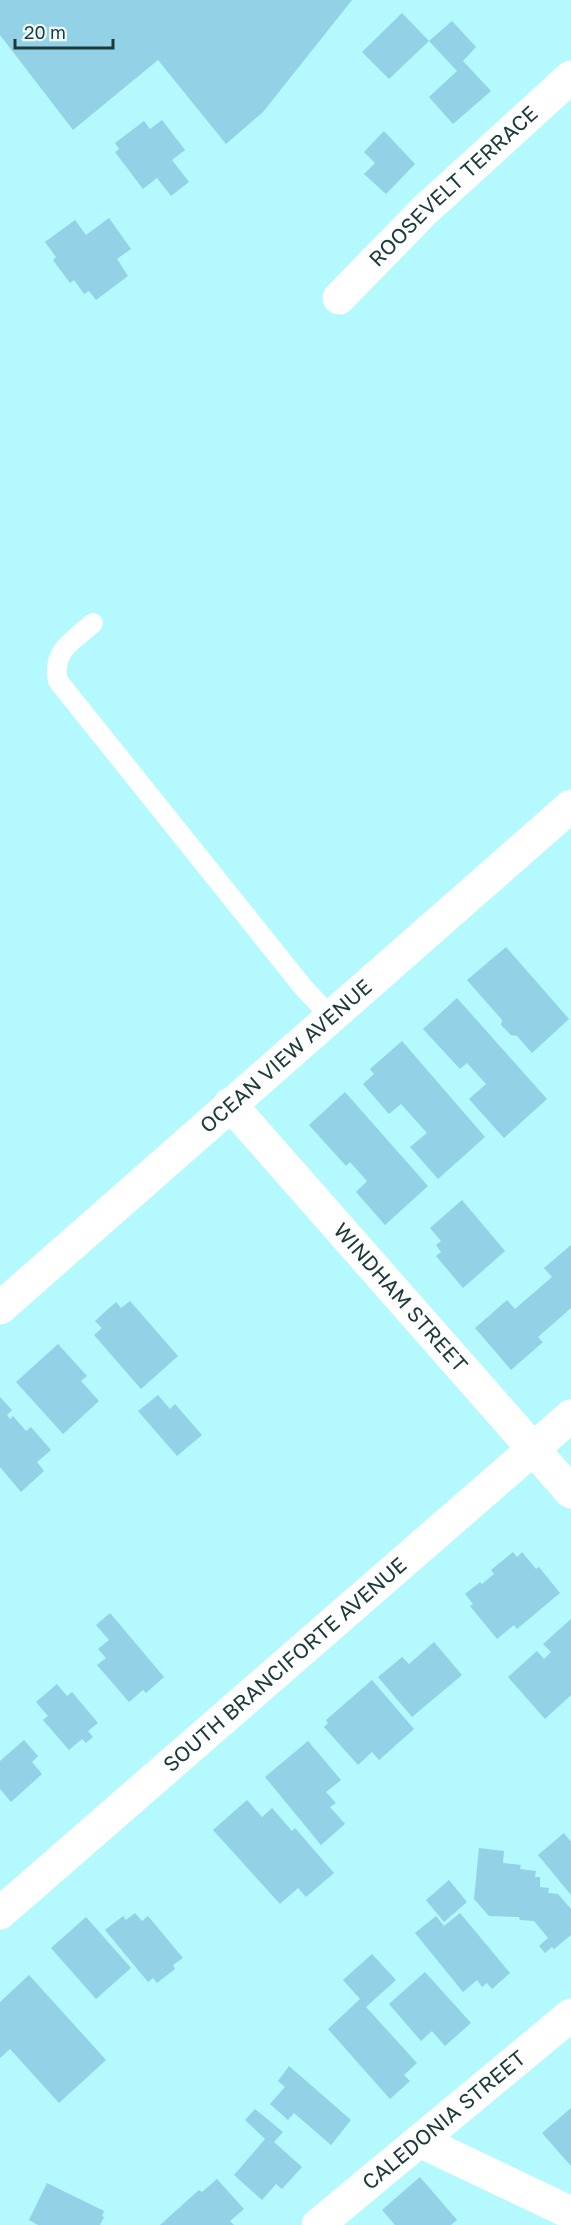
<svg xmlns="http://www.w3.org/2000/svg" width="571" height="2225" font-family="'Golos Text',sans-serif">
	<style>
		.building { fill: #93d1e6 }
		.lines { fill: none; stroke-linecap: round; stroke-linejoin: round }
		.lane { stroke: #fff; stroke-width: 20 }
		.street { stroke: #fff; stroke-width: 33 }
		.labels { text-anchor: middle; stroke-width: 4.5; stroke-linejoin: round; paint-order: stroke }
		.street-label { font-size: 21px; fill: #1d3a3b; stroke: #eefbfc }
	</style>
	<rect width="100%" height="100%" fill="#b4f9fd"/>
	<g class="building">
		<path d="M0,0H352L263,112L226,144L158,60L73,130L0,35Z"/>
		<path d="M402,13L429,41L389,79L362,52Z"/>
		<path d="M452,21L476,47L463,61L491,91L453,124L429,97L457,71L429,41Z"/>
		<path d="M162,120L185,150L172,160L189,182L171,196L157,178L143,189L115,152L119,149L115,143L144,121L150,129Z"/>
		<path d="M384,131L415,164L386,194L364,174L375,163L364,152Z"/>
		<path d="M109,218L131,249L117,259L128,276L96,300L89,291L84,294L74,280L70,283L53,260L56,257L45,242L75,220L86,235Z"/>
		<path d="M506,947L569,1019L532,1053L517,1036L511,1035L501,1025L502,1020L467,980Z"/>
		<path d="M457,998L547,1099L504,1138L469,1099L486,1084L467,1063L460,1069L423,1029Z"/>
		<path d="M402,1041L485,1137L438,1179L410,1147L427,1133L401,1104L389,1114L363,1084L374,1074L370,1069Z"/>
		<path d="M345,1092L428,1186L385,1225L356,1192L367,1181L350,1162L346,1166L309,1125Z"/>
		<path d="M462,1200L505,1251L463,1288L436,1256L441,1252L436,1245L441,1241L430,1228Z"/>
		<path d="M571,1245V1308L538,1337L543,1342L511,1370L475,1328L507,1300L515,1309L552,1277L544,1268Z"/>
		<path d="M130,1301L178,1356L141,1389L94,1335L102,1328L95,1321L116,1302L121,1308Z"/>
		<path d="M58,1344L87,1376L81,1381L99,1401L63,1434L16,1382Z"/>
		<path d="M158,1395L170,1409L175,1404L202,1435L177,1456L138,1411Z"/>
		<path d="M0,1397L12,1410L7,1415L10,1419L13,1416L26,1431L31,1427L51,1450L37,1462L44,1471L21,1492L0,1467Z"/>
		<path d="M513,1552L517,1557L522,1552L536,1569L539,1567L560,1593L517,1629L514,1625L497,1639L470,1606L473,1604L465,1594L480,1582L482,1584L494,1574L491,1570Z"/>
		<path d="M110,1613L164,1677L146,1693L143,1690L129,1702L97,1665L106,1658L98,1649L109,1640L96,1625Z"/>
		<path d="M571,1619V1695L545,1719L508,1677L537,1651L544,1659L551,1652L543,1644Z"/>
		<path d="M434,1642L462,1675L412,1717L378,1677L402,1657L409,1664Z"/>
		<path d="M372,1680L414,1729L379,1760L372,1752L358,1765L324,1727L328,1723L326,1720Z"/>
		<path d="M57,1684L67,1696L72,1692L98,1723L88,1731L93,1737L86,1743L82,1739L69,1750L43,1720L48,1716L36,1702Z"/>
		<path d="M24,1740L38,1756L32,1762L42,1774L11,1802L0,1789V1761Z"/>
		<path d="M308,1741L341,1780L326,1792L336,1803L330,1807L345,1824L321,1845L265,1777Z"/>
		<path d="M247,1800L262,1817L272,1808L292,1831L295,1828L334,1873L306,1897L298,1888L280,1904L213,1830Z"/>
		<path d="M564,1833L571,1842V1895L538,1855Z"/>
		<path d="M479,1848L504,1851L503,1863L521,1865L520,1869L536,1871L535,1877H540V1887L549,1888L548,1893L558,1894L571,1909V1935L554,1949L552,1947L545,1953L539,1946L548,1938L534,1921L520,1920L519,1917L489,1916L474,1899Z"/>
		<path d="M449,1880L467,1902L444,1922L426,1900Z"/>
		<path d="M135,1913L142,1921L148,1916L183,1958L173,1965L175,1969L157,1983L153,1978L148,1982L105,1930L123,1916L126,1920Z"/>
		<path d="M460,1913L510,1973L492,1989L487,1983L482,1987L477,1980L463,1992L415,1933L436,1916L444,1926Z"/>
		<path d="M86,1917L131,1968L96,1999L51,1948Z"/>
		<path d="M372,1954L396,1980L366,2007L417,2063L404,2075L410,2081L390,2099L328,2029L360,1999L343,1980Z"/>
		<path d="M425,1972L471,2023L445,2046L432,2031L421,2041L389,2004Z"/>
		<path d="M29,1975L106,2060L59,2103L10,2049L0,2058V2002Z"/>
		<path d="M289,2066L351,2120L331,2145L294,2113L288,2120L270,2104L285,2087L278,2081Z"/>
		<path d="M571,2108V2166L542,2133Z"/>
		<path d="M255,2109L283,2132L274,2142L302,2167L282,2189L276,2184L262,2200L234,2175L265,2139L245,2120Z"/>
		<path d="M420,2177L457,2220L451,2225H395L382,2210Z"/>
		<path d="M217,2179L244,2209L230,2221L234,2225H160L199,2190L202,2192Z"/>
		<path d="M47,2183L104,2211L102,2216L104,2217L100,2225H38L29,2220Z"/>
	</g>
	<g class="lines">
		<path class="lane" d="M93,623C72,642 52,650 58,681L303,987L330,1016"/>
		<g class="street">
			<path id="s1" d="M339,298L425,210L571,77"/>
			<path id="s2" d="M230,1104L571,1492"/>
			<path id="s3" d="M0,1308L571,806"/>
			<path id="s4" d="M0,1913L571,1416"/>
			<path d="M420,2141L571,2213"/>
			<path id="s5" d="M318,2225L571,2015"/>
		</g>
	</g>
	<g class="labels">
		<g class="street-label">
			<text dy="7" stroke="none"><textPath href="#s1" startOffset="160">ROOSEVELT TERRACE</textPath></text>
			<text dy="7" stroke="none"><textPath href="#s3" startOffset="381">OCEAN VIEW AVENUE</textPath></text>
			<text dy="7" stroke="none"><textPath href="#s2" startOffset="258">WINDHAM STREET</textPath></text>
			<text dy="7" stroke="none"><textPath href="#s4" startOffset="378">SOUTH BRANCIFORTE AVENUE</textPath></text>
			<text dy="7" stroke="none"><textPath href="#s5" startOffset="164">CALEDONIA STREET</textPath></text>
		</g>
	</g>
	<path d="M15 39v9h98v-9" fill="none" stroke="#1d3a3b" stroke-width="3"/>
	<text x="24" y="39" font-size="18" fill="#1d3a3b" stroke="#eefbfc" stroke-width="4.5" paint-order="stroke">20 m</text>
</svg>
